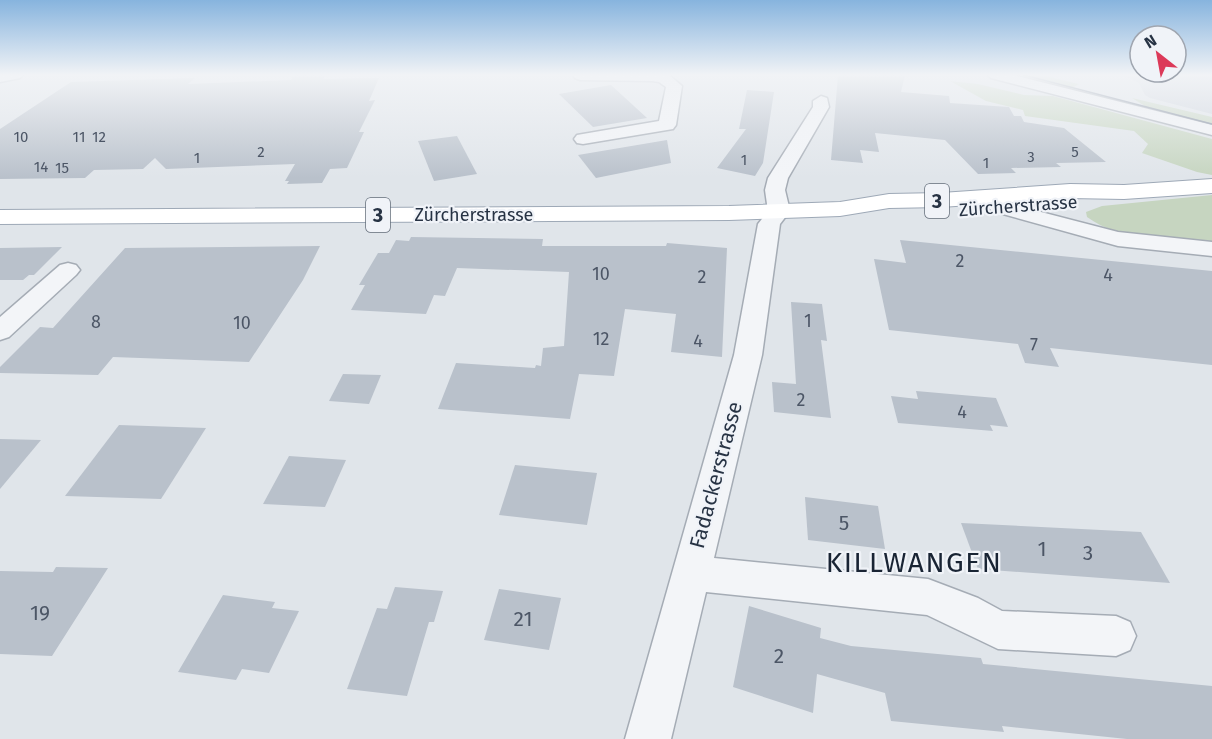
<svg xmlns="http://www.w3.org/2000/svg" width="1212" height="739" font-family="'Fira Sans',sans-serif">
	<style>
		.built { fill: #ced4dd }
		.green { fill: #c6d5c0 }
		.building { fill: #b9c1cb }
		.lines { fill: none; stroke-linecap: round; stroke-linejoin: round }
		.minor-casing { stroke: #a5acb5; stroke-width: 3 }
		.primary-casing { stroke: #9ea9b7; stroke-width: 2 }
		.minor { fill: #f3f5f8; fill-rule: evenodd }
		.primary { fill: #fff; fill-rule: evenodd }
		.tram { stroke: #788496; stroke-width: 1.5 }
		.labels { text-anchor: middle; stroke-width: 4.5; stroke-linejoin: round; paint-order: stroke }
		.far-number-label { font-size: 15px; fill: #4c5666 }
		.far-street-label { font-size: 18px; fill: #273344; stroke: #f0f3f8 }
		.number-label { font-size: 18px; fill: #4c5666 }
		.shield { fill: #f0f3f8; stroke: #636d7a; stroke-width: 1.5 }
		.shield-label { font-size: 20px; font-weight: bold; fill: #273344 }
		.street-label { font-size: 21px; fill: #273344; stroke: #f0f3f8 }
		.near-number-label { font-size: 21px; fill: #4c5666 }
		.near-quarter-label { font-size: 28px; letter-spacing: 1.5px; fill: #192434; stroke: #f0f3f8 }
	</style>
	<rect width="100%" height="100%" fill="#e0e5ea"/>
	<path class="built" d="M1123,75H1212V114L1150,98L1145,95L1139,83Z"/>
	<g class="green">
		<path d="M1008,75H1041L1079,84L1068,90Z"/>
		<path d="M950,81L978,84L1024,95L1053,96L1212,139V175L1197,172L1142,153L1148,144L1134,131L1025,116L1023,110L986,101Z"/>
		<path d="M1132,98L1212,117V127L1153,111Z"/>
		<path d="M1212,195V243C1172,239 1121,242 1087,217L1086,212L1102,206Z"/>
	</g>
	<g class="building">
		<path d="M294,75H326L323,79L379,78L369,101L375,100L359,132H364L347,168L330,169L322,183L287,184L289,181H285L295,164L166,169L155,158L143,169L94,170L85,178L0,179V129L71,82L195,78L188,84L291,80Z"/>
		<path d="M838,75H905L901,92L949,96L950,103L1009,107L1014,116H1021L1024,122L1064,128L1106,162L1056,163L1061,167L1011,168L1016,173L978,174L945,140L875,133L879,152L860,150L863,163L831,160Z"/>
		<path d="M611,85L647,118L593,127L559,94Z"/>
		<path d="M747,90L774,92L763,163L755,176L717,168L746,129H739Z"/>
		<path d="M457,136L477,174L434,181L418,141Z"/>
		<path d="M667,140L671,163L596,178L578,155Z"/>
		<path d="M411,237L543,239L542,246H666L667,243L727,248L722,357L671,352L676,314L625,309L614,376L579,374L570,419L438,409L456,363L535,368L536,365L541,366L543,348L564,346L569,272L457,268L445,296L434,295L426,314L351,310L365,285H359L378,253H389L396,240L409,241Z"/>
		<path d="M900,240L1212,271V365L1050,348L1059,367L1025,363L1018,344L889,330L874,259L906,263Z"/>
		<path d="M320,246L303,280L249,362L113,357L98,375L0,373V367L40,327L53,328L125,248Z"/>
		<path d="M62,247L34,275H29L23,280H0V248Z"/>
		<path d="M791,302L822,304L827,341L821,340L831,418L774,412L772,382L796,384Z"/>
		<path d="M343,374L381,375L369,404L329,401Z"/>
		<path d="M916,391L996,398L1008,427L990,425L993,431L898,423L891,396L918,399Z"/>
		<path d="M119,425L206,428L161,499L65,496Z"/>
		<path d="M0,439L41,440L0,489Z"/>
		<path d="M289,456L346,460L325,507L263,504Z"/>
		<path d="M515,465L597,473L587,525L499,515Z"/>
		<path d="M805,497L878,506L885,549L808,540Z"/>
		<path d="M961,523L1141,532L1170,583L978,569Z"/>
		<path d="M56,567L108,568L52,656L0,654V571L53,572Z"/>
		<path d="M395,587L443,591L434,622H429L407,696L347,689L377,608L387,609Z"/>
		<path d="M499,589L561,598L549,650L484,640Z"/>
		<path d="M223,595L275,602L272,608L299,611L269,673L242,669L236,680L178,672Z"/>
		<path d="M749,606L821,628L820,638L851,646L981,658L983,664L1212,686V739H1127L1002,726L1004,732L891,721L885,693L817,674L813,713L733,687Z"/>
	</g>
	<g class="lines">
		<g class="minor-casing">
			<g id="minor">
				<path d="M0,75H23L20,78L0,82Z"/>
				<path d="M573,75H669L682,86L676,125L673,129L583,144L577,143L574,139L577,135L659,121L666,87L659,82L652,81L580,80L575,78Z"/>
				<path d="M988,75H1013L1212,125V135L991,78Z"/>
				<path d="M821,96L827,98L829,107L788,178L785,190L790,211L780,224L762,355L714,558L928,579L978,598L1002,611L1116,616L1130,622L1136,636L1130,650L1116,656L998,649L927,615L706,592L671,739H625L734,355L758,224L768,211L765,190L768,178L813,107V101Z"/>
				<path d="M999,201L1118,232L1212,242V256L1118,246L992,211L988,207L992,203Z"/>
				<path d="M68,263L76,265L80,270L76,275L9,337L0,340V317L60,265Z"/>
			</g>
		</g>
		<g class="primary-casing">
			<path id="primary" d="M1212,179V193L1124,199L1070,198L941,207L889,208L840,216L729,220L0,224V210L729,206L840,202L889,194L941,193L1070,184L1124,185Z"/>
		</g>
		<use href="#minor" class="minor"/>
		<use href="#primary" class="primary"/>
		<path class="tram" d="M1024,75L1212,124"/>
	</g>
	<linearGradient id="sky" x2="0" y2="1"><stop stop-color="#87b4de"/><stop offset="0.42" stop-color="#f1f3f6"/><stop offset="1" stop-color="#f1f3f6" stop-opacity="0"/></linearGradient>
	<rect width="1212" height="178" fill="url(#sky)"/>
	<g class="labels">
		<g class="far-number-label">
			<text x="21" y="142">10</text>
			<text x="79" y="142">11</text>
			<text x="99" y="142">12</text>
			<text x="261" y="157">2</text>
			<text x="1075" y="157">5</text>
			<text x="1031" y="162">3</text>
			<text x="197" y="163">1</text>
			<text x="744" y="165">1</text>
			<text x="986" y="168">1</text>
			<text x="41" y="172">14</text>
			<text x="62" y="173">15</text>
		</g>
		<g class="far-street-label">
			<text transform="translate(1018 206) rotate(-4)" y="6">Zürcherstrasse</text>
			<text x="474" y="221">Zürcherstrasse</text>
		</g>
		<g class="number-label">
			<text x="960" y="267">2</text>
			<text x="601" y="280">10</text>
			<text x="1108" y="281">4</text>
			<text x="702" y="283">2</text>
			<text x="808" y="327">1</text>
			<text x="96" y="328">8</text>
			<text x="242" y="329">10</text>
			<text x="601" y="345">12</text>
			<text x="698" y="347">4</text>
			<text x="1034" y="351">7</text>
			<text x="801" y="406">2</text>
			<text x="962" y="418">4</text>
		</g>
		<g class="shield">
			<rect x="925" y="184" width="24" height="34" rx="4.5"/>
			<rect x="366" y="198" width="24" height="34" rx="4.5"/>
		</g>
		<g class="shield-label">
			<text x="937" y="208">3</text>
			<text x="378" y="222">3</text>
		</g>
		<g class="street-label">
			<text transform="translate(716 475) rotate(-75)" y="7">Fadackerstrasse</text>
		</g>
		<g class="near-number-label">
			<text x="844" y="530">5</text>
			<text x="1042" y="556">1</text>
			<text x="1088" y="560">3</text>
			<text x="40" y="620">19</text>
			<text x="523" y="626">21</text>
			<text x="779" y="663">2</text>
		</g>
		<g class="near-quarter-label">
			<text x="914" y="572">KILLWANGEN</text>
		</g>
	</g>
	<g transform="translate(1158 54) rotate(329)"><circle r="28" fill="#f0f3f8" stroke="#a0a6b0" stroke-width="1.5"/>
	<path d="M0-4.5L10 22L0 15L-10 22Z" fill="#dc3959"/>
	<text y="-9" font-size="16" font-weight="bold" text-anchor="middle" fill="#273344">N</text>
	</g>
</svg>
